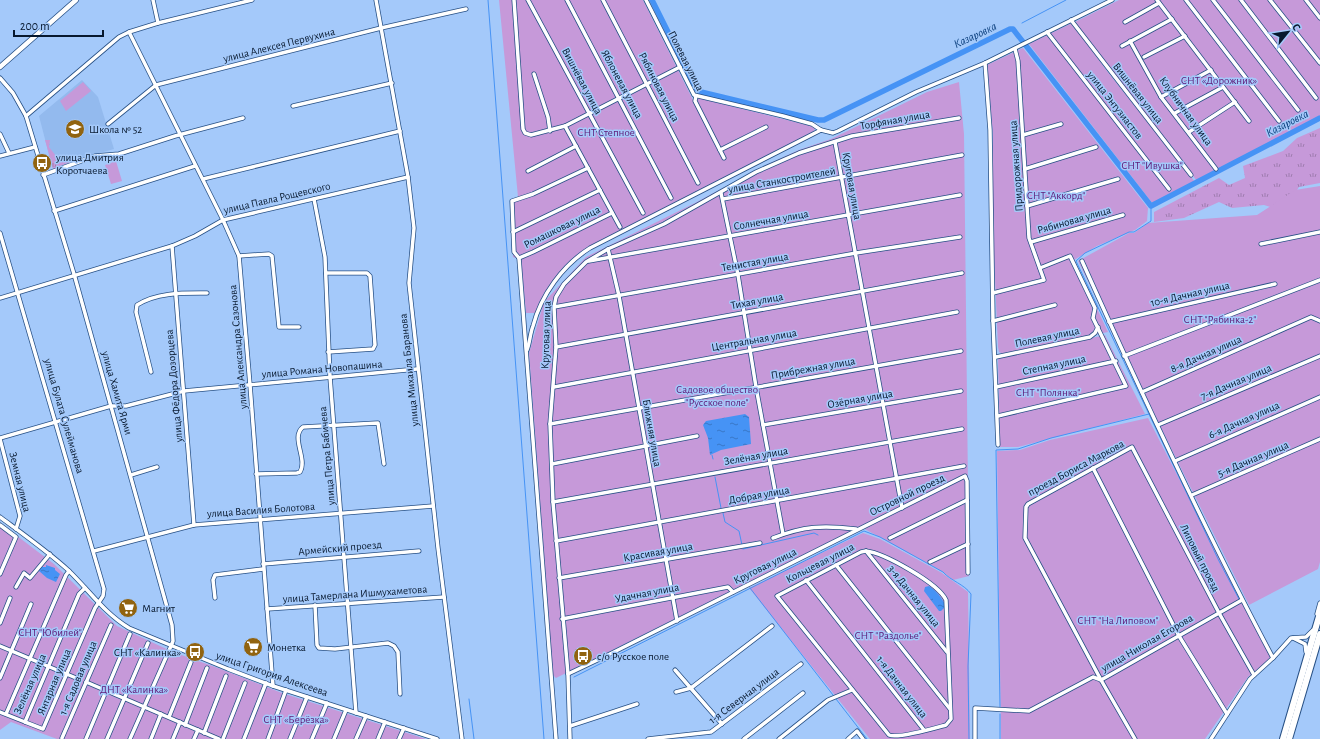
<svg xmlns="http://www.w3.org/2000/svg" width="1320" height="739" viewBox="0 0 1320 739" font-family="'Alegreya Sans',sans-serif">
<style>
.built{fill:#93baee}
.grass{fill:url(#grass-tufts)}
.green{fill:#c699d9}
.water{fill:url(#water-ripples)}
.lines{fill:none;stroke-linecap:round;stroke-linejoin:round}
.stream{stroke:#4693f5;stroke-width:1}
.river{stroke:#4693f5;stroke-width:5.5}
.street-casing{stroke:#275085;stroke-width:5}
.secondary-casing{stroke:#275085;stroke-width:6}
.highway-casing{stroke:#275085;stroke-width:8}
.street{stroke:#fff;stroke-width:3.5}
.secondary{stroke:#fff;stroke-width:4.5}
.highway{stroke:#fff;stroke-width:6}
.labels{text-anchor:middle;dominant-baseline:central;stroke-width:3;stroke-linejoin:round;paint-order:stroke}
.street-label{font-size:11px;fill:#07182e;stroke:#a4c9fa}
.park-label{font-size:11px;fill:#5f1977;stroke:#a4c9fa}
.poi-label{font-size:11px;fill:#07182e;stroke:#a4c9fa;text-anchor:start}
.water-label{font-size:12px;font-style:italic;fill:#0d417f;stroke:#a4c9fa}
</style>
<defs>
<pattern id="grass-tufts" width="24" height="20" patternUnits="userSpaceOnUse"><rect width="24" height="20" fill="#c699d9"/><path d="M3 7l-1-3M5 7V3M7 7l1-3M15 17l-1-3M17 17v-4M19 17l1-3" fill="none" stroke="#9f7cb0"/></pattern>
<pattern id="water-ripples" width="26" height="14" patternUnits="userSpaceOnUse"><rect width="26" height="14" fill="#4693f5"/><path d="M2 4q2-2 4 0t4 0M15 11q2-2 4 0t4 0" fill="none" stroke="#3877c7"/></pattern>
</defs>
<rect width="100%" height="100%" fill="#a4c9fa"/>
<polygon class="built" points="82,80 98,97 114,149 75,160 53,170 39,116"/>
<g class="grass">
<polygon points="1320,128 1320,183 1299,187 1292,198 1274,208 1264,205 1232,208 1219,202 1184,218 1154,222 1154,212 1219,178 1229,185 1245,178 1243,166 1283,151 1297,138"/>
<polygon points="45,140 50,140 49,147 56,156 64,156 69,161 76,158 78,159 53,169"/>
</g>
<g class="green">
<path d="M499 0H643L693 100 698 98 815 127 814 132 581 252C562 270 543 287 536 313H526L521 260 513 257 510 200 518 197Z"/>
<polygon points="1119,0 1320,0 1320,117 1197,181 1111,71 1075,22"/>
<polygon points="1072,23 1107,71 1195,182 1153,204 1029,44"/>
<polygon points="1023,48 1148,208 1147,221 1135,230 1097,246 1074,260 1108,332 1003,354 999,352 998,347 992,211 993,135 987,65"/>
<polygon points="83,82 91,91 66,111 60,101"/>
<polygon points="959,82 964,134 969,576 953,580 943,572 861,527 556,678 553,675 529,353 544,302 586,257 695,203 766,165 799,150 831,139 927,92"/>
<polygon points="116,161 122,181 111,184 105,165"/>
<polygon points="1320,186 1320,562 1318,569 1249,605 1078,261 1129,233 1134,233 1148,223 1257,215 1295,190"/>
<polygon points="1105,335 1145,414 1018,447 1000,447 998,358"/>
<polygon points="1148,418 1271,658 1248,677 1205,739 1001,739 997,451 1020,450 1050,440"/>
<polygon points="0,523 54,564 117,626 173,652 218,668 282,693 426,739 57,739 11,722 0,730"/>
<polygon points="863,533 880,539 942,573 968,592 970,739 870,739 749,588"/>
</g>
<g class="water">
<polygon points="745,414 749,417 751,444 721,450 710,455 708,438 703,425 706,421"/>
<polygon points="46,565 55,568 55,570 60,574 56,582 47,578 39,571 41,567 46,567"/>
<path d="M929 586C937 591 941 597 946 606L941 611H939L924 591 925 587Z"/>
</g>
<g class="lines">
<g class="stream">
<polyline points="488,0 544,739"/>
<polyline points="1022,23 1066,0"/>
<polyline points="1151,206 1151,221 1134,232 1129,232 1085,253 1076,261 1219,561 1239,599"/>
<polyline points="712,455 713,459"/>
<polyline points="715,477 721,508"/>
<polyline points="723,513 725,522 739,531 742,545"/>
<polyline points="743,549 814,533 818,535"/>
<polyline points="750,588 833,695"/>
<path d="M574 677 864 531 880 537 943 572C951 581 964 584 971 594L968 666 969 739"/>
<polyline points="469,699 474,739"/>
<polyline points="836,699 867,739"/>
<polyline points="1000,707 996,450 1018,449 1051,438 1149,414"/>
<polyline points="1000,714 1000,739"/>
</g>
<polyline class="river" points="652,0 696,88 701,92 818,120 824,120 1010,29 1013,29 1151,206 1320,118"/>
<g class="street-casing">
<g id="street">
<polyline points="153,0 158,23"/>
<polyline points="376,0 408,177 414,228 409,283 438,548 462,739"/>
<polyline points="514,0 523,129 525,133 531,135 565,126 680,67"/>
<polyline points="528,0 643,213"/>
<polyline points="567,0 671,198"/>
<polyline points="603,0 698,183"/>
<polyline points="646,0 694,95 783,116 812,124 821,130"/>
<polyline points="1157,0 1249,121"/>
<polyline points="1186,0 1279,121"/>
<polyline points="1213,0 1298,110"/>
<polyline points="1241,0 1316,98"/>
<polyline points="1270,0 1320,63"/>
<polyline points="1306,0 1320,18"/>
<polyline points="1071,20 1191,175"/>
<polyline points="1125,22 1159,3"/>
<polyline points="129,32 223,220 239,256 250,385 273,686"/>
<polyline points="1047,32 1169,189"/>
<polyline points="1130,41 1161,97 1216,169"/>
<polyline points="1122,46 1172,19"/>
<polyline points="1144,57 1185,36"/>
<polyline points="985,63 990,130 993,321 998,445"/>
<polyline points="534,74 548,117 550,131"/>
<polyline points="0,78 13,93 26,116 74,274 172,625 173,641 171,646 130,739"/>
<polyline points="696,96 695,101 724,158"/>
<polyline points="1161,97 1211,70"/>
<polyline points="293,106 392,83"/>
<polyline points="1175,113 1223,87"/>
<polyline points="26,116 119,37 129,32 158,23 252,0"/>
<polyline points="108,124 156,85 381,28 466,9"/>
<polyline points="565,126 620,227"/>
<polyline points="1189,132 1235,102"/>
<polyline points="0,134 9,153"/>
<polyline points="1023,135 1061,124"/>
<polyline points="835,142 902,508"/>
<polyline points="720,150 766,127"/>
<polyline points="0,156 35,147"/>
<polyline points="1025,169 1096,147"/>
<polyline points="528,171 576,146"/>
<polyline points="43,175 95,156 119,154 175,136 243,118"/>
<polyline points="203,179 400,131"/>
<polyline points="721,193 738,275 756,387 783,534"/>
<polyline points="314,199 325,257 330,377 356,713"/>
<polyline points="723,199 962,155"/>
<polyline points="1027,206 1118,179"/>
<polyline points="54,211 195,166"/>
<polyline points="513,232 600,190"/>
<polyline points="0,233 104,589 103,596 95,608 43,729 25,722"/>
<polyline points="1031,242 1123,215"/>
<polyline points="1261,244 1320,232"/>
<polyline points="172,246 194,525"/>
<polyline points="608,249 619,296 677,621"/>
<polyline points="239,256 269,254 272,256 279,327 299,327"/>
<polyline points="519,258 533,252 612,213"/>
<polyline points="589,261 960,195"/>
<path d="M1082 261C1142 395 1204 529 1273 658"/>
<polyline points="326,273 367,273 370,276 375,345 373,349 328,352"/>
<polyline points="993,293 1044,280 1029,238 1018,61 1015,49"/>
<polyline points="0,298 172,246 195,236 223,220 408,177"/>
<polyline points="554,307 856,253 960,237"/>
<polyline points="993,321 1055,305"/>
<polyline points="1109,322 1275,284"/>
<polyline points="556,347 962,273"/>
<path d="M527 350C530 342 530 334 533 326 541 295 563 265 590 248L821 130 833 133 838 131 916 92 985 63 1112 0"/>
<polyline points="1124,356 1320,280"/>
<polyline points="996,357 1090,337 1095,333 1098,327"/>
<path d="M151 372 136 312 137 305C157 292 184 293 207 293"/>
<polyline points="554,387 957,312"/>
<polyline points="996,387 1116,361"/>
<polyline points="1142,392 1311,317 1320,321"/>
<polyline points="998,416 1126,386 1093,318 1095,308 1070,256 1040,268"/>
<polyline points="550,424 961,351"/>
<polyline points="763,425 961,391"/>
<polyline points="1158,425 1320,356"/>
<polyline points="0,438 111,406 126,406 184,391 417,369"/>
<polyline points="0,439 20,516 16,529"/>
<polyline points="1175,461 1320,397"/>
<polyline points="552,464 697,436"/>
<polyline points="1093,468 1179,636 1227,714"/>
<path d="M256 474 297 473 300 472C308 459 290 437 303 427L378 423 384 464"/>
<polyline points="131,475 157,467"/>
<polyline points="1192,495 1320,439"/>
<polyline points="553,502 962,429"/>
<path d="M0 517C23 534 47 551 68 570 89 590 104 613 129 628L228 669 273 686 437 739"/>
<polyline points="0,525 16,537 0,574"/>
<path d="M773 538C804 526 823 525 856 529"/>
<polyline points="890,538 967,500"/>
<polyline points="556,541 964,466"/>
<polyline points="94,551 194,525 433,506"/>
<path d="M866 551C884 553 938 583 946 600L951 719 946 725C935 728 898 739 889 735L777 596 861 552Z"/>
<polyline points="866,551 947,652"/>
<polyline points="930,562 968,544"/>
<polyline points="263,564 419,551"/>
<polyline points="836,565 950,709"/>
<polyline points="559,578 760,543"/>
<polyline points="806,580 924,730"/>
<polyline points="16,587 24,573 30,578 50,554"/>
<polyline points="215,598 213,580 215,575 263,569"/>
<polyline points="315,605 317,645 319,648 335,649 388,643 394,646 398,652 400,694"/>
<polyline points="267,609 444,597"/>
<polyline points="1317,614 1320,603"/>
<polyline points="562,619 728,587 733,592"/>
<polyline points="0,623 10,598"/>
<polyline points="1293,638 1305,644 1306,652"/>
<polyline points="0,646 76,678"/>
<polyline points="675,670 722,724"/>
<polyline points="568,674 610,654 965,476 967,481 968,573"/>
<polyline points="0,678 31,604"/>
<polyline points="86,682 219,739"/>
<polyline points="676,692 691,688 772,626"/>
<polyline points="0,712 25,722 79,594 85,588"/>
<polyline points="6,714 66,575 69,571"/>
<polyline points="169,717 191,662"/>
<polyline points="185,725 207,668"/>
<polyline points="570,726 637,704"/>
<polyline points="204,733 226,676"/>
<polyline points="62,738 111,625"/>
<polyline points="86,739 130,634"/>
<polyline points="107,739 148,643"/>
<polyline points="151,739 161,714"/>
<polyline points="173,739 180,722"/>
<polyline points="194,739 198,730"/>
<polyline points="223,739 245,683"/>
<polyline points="244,739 266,683"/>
<polyline points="268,739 286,690"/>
<polyline points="290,739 307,697"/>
<polyline points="312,739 327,703"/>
<polyline points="334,739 346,710"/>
<polyline points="356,739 366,716"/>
<polyline points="378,739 385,722"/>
<polyline points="399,739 404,728"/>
<polyline points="556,739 519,258 514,252 512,201 533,194 588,168"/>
<polyline points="570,739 568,674 553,502 550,424 556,347 554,307 556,297 564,284 586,262 608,249 664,224 756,172 799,153 852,136 959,118"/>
<polyline points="648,739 711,732 801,664"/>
<polyline points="744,739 803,693"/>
<polyline points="779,739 828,700 852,690"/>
<polyline points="848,739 857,731 863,739"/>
<polyline points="975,739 975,708 1029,711 1093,677 1101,680 1242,600"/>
<polyline points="1135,739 1101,680 1025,538 1026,507 1028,504 1132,447 1219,613 1254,675"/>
<polyline points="1211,739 1250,679 1273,658 1291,638 1306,637 1313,630"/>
</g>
</g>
<g class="secondary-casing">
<polyline id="secondary" points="0,67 76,0"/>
</g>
<g class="highway-casing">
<g id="highway">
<polyline points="1283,739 1320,613"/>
<polyline points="1289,739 1320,634"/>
</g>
</g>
<use href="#street" class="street"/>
<use href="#secondary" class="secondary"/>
<use href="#highway" class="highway"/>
</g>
<defs>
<g id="school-disc" transform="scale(1)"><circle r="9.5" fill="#91630f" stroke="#a4c9fa"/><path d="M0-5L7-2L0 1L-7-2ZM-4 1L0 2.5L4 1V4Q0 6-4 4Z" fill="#fff"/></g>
<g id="bus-disc" transform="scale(1)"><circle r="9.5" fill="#91630f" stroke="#a4c9fa"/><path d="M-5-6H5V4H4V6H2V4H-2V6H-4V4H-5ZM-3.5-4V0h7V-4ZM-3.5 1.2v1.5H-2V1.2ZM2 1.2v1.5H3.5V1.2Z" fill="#fff"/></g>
<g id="supermarket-disc" transform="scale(1)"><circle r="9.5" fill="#91630f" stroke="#a4c9fa"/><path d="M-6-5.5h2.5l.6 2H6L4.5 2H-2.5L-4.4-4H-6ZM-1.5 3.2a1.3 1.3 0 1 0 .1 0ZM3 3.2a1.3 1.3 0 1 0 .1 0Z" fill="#fff"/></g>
</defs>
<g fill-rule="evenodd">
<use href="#school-disc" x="75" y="129"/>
<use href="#bus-disc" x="42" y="163"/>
<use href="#supermarket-disc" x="128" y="608"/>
<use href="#supermarket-disc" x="253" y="647"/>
<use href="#bus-disc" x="195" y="652"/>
<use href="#bus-disc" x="583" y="656"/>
</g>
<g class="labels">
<g class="street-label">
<text transform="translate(279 45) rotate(-14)">улица Алексея Первухина</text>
<text transform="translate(686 61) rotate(63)">Полевая улица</text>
<text transform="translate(582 81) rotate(62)">Вишнёвая улица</text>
<text transform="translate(622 84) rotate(62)">Яблоневая улица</text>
<text transform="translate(659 87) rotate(63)">Рябиновая улица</text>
<text transform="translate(1138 93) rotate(52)">Вишнёвая улица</text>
<text transform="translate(1115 105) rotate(52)">улица Энтузиастов</text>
<text transform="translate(1186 111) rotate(54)">Клубничная улица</text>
<text transform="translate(895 120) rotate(-10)">Торфяная улица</text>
<text transform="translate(1016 166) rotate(-94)">Придорожная улица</text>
<text transform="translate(782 180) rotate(-10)">улица Станкостроителей</text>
<text transform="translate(852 186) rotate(80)">Круговая улица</text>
<text transform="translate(277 198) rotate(-13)">улица Павла Рощевского</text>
<text transform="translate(771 220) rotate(-10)">Солнечная улица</text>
<text transform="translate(1074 220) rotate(-16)">Рябиновая улица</text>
<text transform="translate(562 227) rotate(-26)">Ромашковая улица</text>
<text transform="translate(755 262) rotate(-10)">Тенистая улица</text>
<text transform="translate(1190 294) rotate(-13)">10-я Дачная улица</text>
<text transform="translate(757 301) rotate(-10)">Тихая улица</text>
<text transform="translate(546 335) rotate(-88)">Круговая улица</text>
<text transform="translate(1047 337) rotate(-12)">Полевая улица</text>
<text transform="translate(754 340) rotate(-10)">Центральная улица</text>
<text transform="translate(238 347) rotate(-95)">улица Александра Сазонова</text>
<text transform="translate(1206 354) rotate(-24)">8-я Дачная улица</text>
<text transform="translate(1054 365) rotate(-12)">Степная улица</text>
<text transform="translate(813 368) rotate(-10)">Прибрежная улица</text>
<text transform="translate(322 369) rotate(-5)">улица Романа Новопашина</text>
<text transform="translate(409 370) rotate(-96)">улица Михаила Баранова</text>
<text transform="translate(1236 382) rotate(-23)">7-я Дачная улица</text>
<text transform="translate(174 386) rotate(-95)">улица Фёдора Дозорцева</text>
<text transform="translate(117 393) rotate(74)">улица Хамита Ярми</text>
<text transform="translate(860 399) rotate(-10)">Озёрная улица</text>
<text transform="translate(64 416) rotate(74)">улица Булата Сулейманова</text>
<text transform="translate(1244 420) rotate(-24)">6-я Дачная улица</text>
<text transform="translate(652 433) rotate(80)">Ближняя улица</text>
<text transform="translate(327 456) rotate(-95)">улица Петра Бабичева</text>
<text transform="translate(756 456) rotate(-10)">Зелёная улица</text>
<text transform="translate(1253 459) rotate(-23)">5-я Дачная улица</text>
<text transform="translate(1076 468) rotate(-28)">проезд Бориса Маркова</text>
<text transform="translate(20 482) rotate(76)">Земная улица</text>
<text transform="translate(759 495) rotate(-10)">Добрая улица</text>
<text transform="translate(907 495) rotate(-26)">Островной проезд</text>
<text transform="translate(261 510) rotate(-4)">улица Василия Болотова</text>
<text transform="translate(340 548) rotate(-5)">Армейский проезд</text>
<text transform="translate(658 552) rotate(-10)">Красивая улица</text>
<text transform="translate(1200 558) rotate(63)">Липовый проезд</text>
<text transform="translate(820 563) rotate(-27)">Кольцевая улица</text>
<text transform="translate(765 566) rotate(-26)">Круговая улица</text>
<text transform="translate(647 593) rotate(-11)">Удачная улица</text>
<text transform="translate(355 594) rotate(-4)">улица Тамерлана Ишмухаметова</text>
<text transform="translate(914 596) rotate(51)">3-я Дачная улица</text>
<text transform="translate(1147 643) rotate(-30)">улица Николая Егорова</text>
<text transform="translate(272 674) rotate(19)">улица Григория Алексеева</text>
<text transform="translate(78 678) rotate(-67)">1-я Садовая улица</text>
<text transform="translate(54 682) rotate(-67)">Янтарная улица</text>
<text transform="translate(30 684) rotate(-66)">Зелёная улица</text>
<text transform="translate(902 687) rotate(52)">1-я Дачная улица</text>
<text transform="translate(744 696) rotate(-37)">1-я Северная улица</text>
</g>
<g class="park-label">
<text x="1219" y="80">СНТ «Дорожник»</text>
<text x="606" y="132">СНТ Степное</text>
<text x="1152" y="165">СНТ "Ивушка"</text>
<text x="1056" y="195">СНТ "Аккорд"</text>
<text x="1220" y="319">СНТ "Рябинка-2"</text>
<text x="717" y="389">Садовое общество<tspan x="717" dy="13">"Русское поле"</tspan></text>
<text x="1048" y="392">СНТ "Полянка"</text>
<text x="1118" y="620">СНТ "На Липовом"</text>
<text x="50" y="632">СНТ "Юбилей"</text>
<text x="888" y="635">СНТ "Раздолье"</text>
<text x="134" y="689">ДНТ «Калинка»</text>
<text x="296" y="719">СНТ «Берёзка»</text>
</g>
<g class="poi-label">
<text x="89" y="129">Школа № 52</text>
<text x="56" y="157">улица Дмитрия<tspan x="56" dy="13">Коротчаева</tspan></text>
<text x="142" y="608">Магнит</text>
<text x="267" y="647">Монетка</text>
<text x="181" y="652" text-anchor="end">СНТ «Калинка»</text>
<text x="597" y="656">с/о Русское поле</text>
</g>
<g class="water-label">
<text transform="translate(975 35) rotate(-25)">Казаровка</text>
<text transform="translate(1287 123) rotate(-27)">Казаровка</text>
</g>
</g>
<g transform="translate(1288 32) rotate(60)" stroke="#a4c9fa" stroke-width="3" paint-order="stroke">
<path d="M0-3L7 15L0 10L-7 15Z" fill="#07182e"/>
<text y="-6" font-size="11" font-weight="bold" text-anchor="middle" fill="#07182e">С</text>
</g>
<path d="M14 30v6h89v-6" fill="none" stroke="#07182e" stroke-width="2"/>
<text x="20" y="30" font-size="12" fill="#07182e" stroke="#a4c9fa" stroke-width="3" paint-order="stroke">200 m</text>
</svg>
